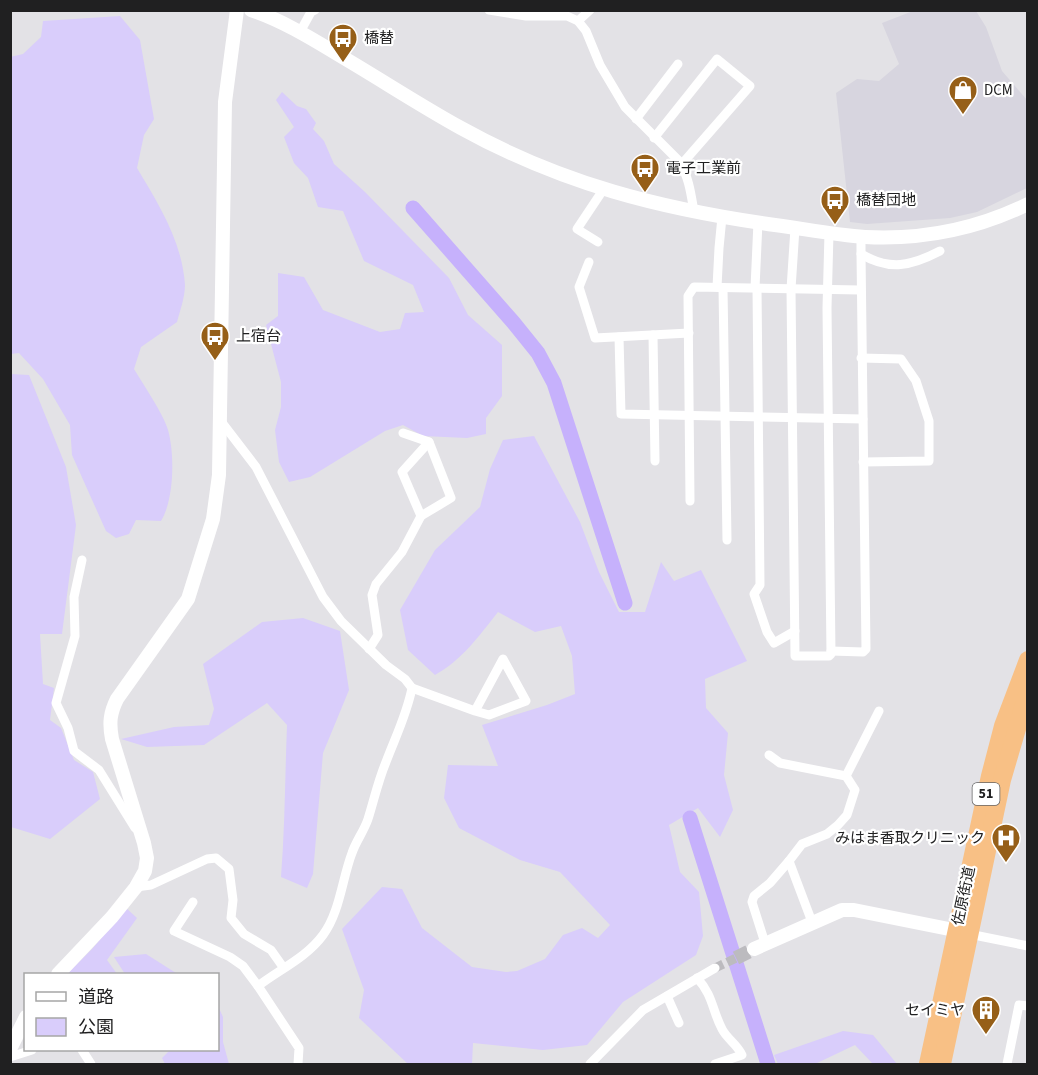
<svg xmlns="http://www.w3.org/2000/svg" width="1038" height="1075" viewBox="0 0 1038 1075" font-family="'Source Sans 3','Noto Sans JP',sans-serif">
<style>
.built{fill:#d7d5df}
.green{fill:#d9cdfb}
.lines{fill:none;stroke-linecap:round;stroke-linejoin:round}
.river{stroke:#c6b1fc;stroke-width:15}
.street-tunnel{stroke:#bcbbbf;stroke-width:9;stroke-dasharray:9 4.5;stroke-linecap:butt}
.secondary-tunnel{stroke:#bcbbbf;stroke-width:14;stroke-dasharray:14 7;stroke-linecap:butt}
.street{stroke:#fff;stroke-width:9}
.secondary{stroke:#fff;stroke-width:14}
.highway{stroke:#f8c085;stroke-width:18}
.labels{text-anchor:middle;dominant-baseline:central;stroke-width:4.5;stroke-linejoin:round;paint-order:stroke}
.shield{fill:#fff;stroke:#636364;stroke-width:1.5}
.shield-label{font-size:14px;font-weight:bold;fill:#202021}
.poi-label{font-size:15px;fill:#202021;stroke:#fff;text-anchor:start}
.street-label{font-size:15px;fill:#202021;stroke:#fff}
</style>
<rect width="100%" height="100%" fill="#e3e2e6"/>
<polygon class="built" points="913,11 976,11 986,27 1002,71 1027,100 1027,188 977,212 950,218 867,224 850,222 836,93 857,79 879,81 899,64 882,23"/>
<g class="green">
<path d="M120 16 140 40 154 119 144 135 137 168C159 205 182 241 185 285 185 297 180 311 177 322L141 347 134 369C143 384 164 415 168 430 175 455 174 500 161 521L136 520 129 534 116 538 106 531 72 455 70 425 43 379 19 353 11 354 10 57 23 54 41 37 43 21Z"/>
<polygon points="282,92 297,106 306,109 316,123 313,129 324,141 334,164 365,192 449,278 468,315 502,345 502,396 486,418 486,434 467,438 423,436 403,425 385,431 310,477 289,482 279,462 275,430 281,407 281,382 266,325 278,316 278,273 304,277 323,310 380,332 400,329 405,313 424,312 413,285 364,261 343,211 318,207 308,178 294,163 284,137 294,127 276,100"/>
<polygon points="11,374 29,375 66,467 76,525 62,634 40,634 43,684 54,688 50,720 61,728 74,760 93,772 100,799 50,839 11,827"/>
<path d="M534 436 580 522 599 572 619 612H645L661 562 674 581 701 570 747 661 705 679 706 708 728 733 724 775 733 810 720 837 698 808 669 825 680 872 699 892 703 936 696 955 623 1002 587 1045 543 1050 473 1043 472 1064H408L359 1018 364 990 342 929 382 887 402 889 422 928 472 967 506 972 517 971 545 959 563 935 582 928 598 938 610 925 560 872 520 860 459 828 444 798 448 765 498 766 482 725 547 705 575 694 572 656 561 626 535 632 498 612C479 636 462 660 435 675L408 650 400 610 435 550 480 507 490 469 503 440Z"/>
<path d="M303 618 340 631 349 690 323 753 313 874 307 888 281 877C285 827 285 776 287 725L267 703 204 745 147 747 121 739 174 727 209 725 214 709 203 664 262 622Z"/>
<polygon points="126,908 137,918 107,960 117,974 67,974 93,948"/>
<polygon points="146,954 176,973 177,974 125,974 114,957"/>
<polygon points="218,1006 223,1017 223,1042 229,1064 165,1064 162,1058 170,1050 218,1050"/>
<polygon points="843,1031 873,1035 897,1064 873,1064 855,1045 815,1064 778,1064 774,1055"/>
</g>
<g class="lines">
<g class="river">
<polyline points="413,208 513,322 538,353 554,383 625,603"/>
<polyline points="690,818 768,1064"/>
</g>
<polyline class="street-tunnel" points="715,968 736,958"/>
<polyline class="secondary-tunnel" points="736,958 754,949"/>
<g class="street">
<path d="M489 10 526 16H567L578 21 586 31 600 65 625 107 679 161C689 177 691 194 694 212"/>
<polyline points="578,21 590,10"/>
<polyline points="300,32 311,12 315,10"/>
<polyline points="636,119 678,64"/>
<polyline points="654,138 717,59 750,86 681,165"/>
<polyline points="795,228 791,289 795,656 829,656 831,654 827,308 829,233"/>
<path d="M861 237V254C890 271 911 266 940 251"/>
<polyline points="598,242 577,229 603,190"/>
<polyline points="589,262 579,287 595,338 689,333"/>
<polyline points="717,287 719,248 722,217"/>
<polyline points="723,288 727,540"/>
<polyline points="755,288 758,222"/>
<polyline points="757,288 760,585 754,594 767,632 774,643 795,631"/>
<polyline points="653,335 655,461"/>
<polyline points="619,337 621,414 863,419"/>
<polyline points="861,358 901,359 916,381 929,421 929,461 863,462"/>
<path d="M220 420 256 467 323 597 341 621 386 665 405 679 412 688C407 714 395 738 386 762 378 781 374 800 368 819 364 831 356 841 352 853 342 879 340 912 323 935 306 958 280 969 258 986L299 1048 298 1064"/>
<polyline points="690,501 688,296 694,287 860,290"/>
<polyline points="421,516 402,472 429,442"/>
<polyline points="82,560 74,597 75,636 56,703 68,728 74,751 99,770 135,828"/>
<polyline points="369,649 378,635 372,595 376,584 402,552 421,516 451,498 429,442 403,433"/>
<polyline points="831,651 863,652 866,649 861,254"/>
<polyline points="412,688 475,711 503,659 526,701 489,715 475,711"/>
<polyline points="769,755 780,763 846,776 855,790 847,815 838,825 827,834 802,844 789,861 812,922"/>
<polyline points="846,776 879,711"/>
<polyline points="136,887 151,885 207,859 216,858 229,869 233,900 231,918 244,934 271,950 283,967"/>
<polyline points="193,902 174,931 230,957 243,966 258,986"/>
<polyline points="969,934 1028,946"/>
<polyline points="765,943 752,902 754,896 770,883 789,861"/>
<path d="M697 978C713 995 712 1010 722 1029 727 1039 737 1044 742 1055L715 1064"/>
<polyline points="667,996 679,1023"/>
<polyline points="82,1050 91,1064"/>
<polyline points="10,1057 32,1050"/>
<polyline points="590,1064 643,1010 715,968"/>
<polyline points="1007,1064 1019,1005 1028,1006"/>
</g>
<g class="secondary">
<path d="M251 10C284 21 314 40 344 58 383 81 421 106 461 128 562 184 661 209 775 225 805 229 835 235 865 237 921 240 977 229 1028 204"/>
<polyline points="754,949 842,910 854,910 964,932"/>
<path d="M58 974 112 917 136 887 145 871 147 858 144 843 112 739C109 723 110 713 117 699L188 599 213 519 219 475 225 102 237 10"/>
<polyline points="10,1049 26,1017"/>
</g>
<g class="highway">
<polyline points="928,1064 990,776 1003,726 1028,660"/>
<polyline points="942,1064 1002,780 1026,698"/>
</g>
</g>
<defs>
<g id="bus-pin" transform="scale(1.5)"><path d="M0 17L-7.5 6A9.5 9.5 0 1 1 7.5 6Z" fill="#965f18" stroke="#fff"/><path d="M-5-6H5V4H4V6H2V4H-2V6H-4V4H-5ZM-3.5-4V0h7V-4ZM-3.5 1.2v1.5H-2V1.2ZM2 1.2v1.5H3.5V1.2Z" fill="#fff"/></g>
<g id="shop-pin" transform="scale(1.5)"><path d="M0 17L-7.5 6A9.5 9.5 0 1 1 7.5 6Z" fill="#965f18" stroke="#fff"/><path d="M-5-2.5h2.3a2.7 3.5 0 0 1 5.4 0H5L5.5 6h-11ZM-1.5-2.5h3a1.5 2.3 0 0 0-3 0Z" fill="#fff"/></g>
<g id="hospital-pin" transform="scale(1.5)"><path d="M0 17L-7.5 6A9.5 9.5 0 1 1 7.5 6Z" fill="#965f18" stroke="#fff"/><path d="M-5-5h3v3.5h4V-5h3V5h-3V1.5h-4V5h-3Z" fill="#fff"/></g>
<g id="building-pin" transform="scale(1.5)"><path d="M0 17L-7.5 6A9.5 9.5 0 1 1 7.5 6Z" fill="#965f18" stroke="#fff"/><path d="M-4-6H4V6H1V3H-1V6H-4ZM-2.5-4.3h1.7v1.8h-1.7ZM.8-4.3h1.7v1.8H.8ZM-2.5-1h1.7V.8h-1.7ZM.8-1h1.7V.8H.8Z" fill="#fff"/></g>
</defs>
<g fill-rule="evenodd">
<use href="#bus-pin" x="343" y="38"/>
<use href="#shop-pin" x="963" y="90"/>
<use href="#bus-pin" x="645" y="168"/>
<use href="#bus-pin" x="835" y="200"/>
<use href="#bus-pin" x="215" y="336"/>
<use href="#hospital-pin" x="1006" y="838"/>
<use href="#building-pin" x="986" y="1010"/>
</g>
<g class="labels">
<rect class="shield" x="972.5" y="783" width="27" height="22" rx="4.5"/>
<g class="shield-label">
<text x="986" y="794">51</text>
</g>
<g class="poi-label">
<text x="364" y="38">橋替</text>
<text x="984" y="90">DCM</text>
<text x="666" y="168">電子工業前</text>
<text x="856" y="200">橋替団地</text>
<text x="236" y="336">上宿台</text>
<text x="985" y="838" text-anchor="end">みはま香取クリニック</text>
<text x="965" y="1010" text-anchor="end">セイミヤ</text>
</g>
<g class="street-label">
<text transform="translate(964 896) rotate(-78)">佐原街道</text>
</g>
</g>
<rect width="1038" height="1075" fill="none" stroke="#202021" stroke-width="24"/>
<rect x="24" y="973" width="195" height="78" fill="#ffffff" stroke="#a6a6a6" stroke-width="1.5"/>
<rect x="36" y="992" width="30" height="9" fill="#ffffff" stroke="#a6a6a6" stroke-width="1.5"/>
<text x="78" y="1003" font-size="18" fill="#202021">道路</text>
<rect x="36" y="1018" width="30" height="18" fill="#d9cdfb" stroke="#a6a6a6" stroke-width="1.5"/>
<text x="78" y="1033" font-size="18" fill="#202021">公園</text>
</svg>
